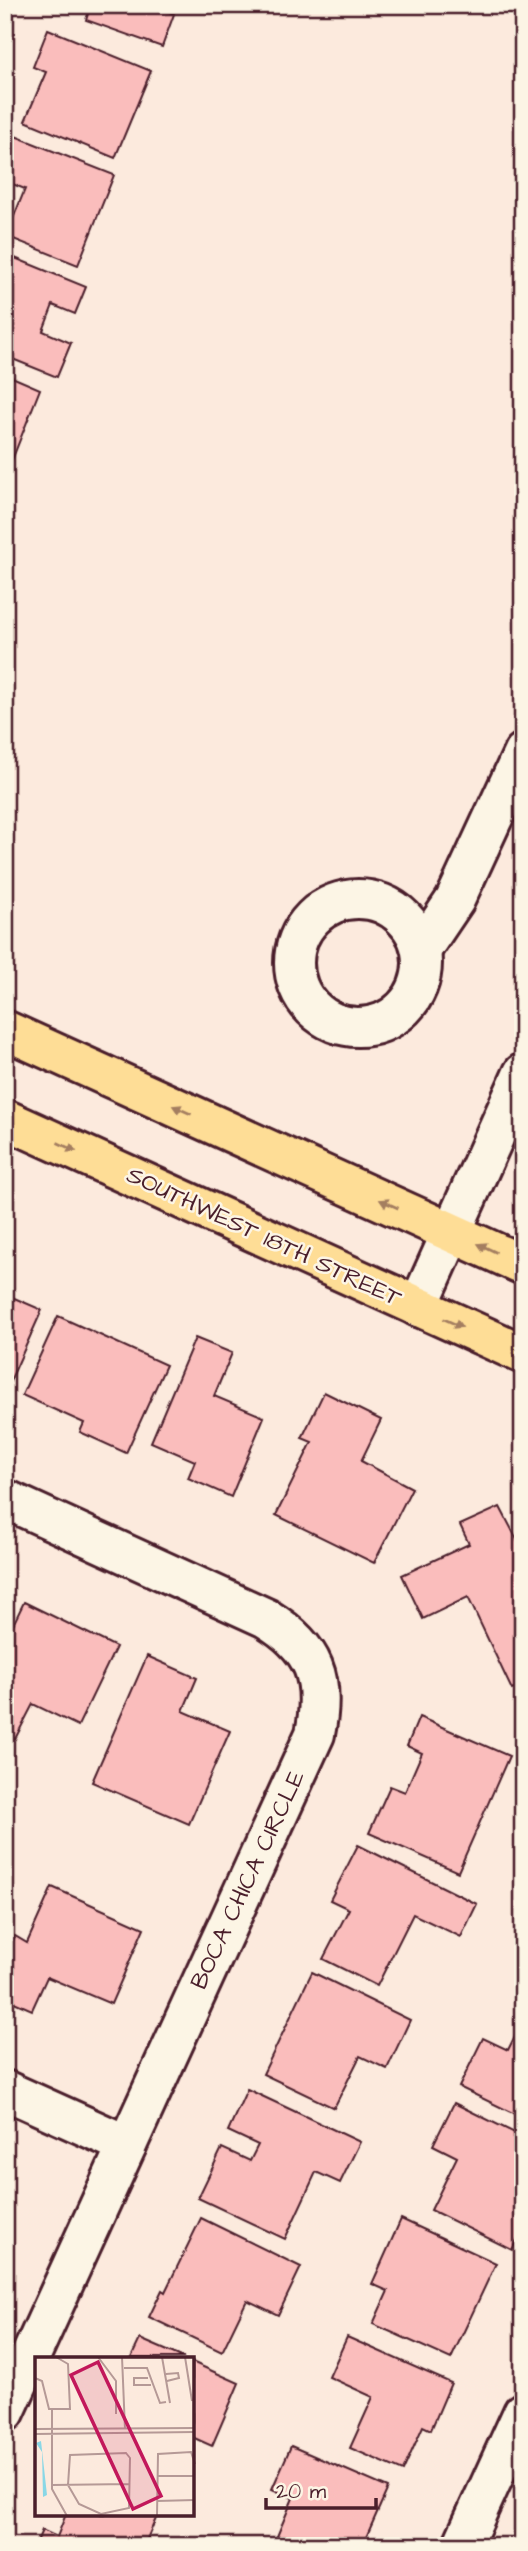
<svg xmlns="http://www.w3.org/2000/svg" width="528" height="2551" viewBox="0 0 528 2551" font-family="'Architects Daughter',sans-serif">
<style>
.building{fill:#fabdbc;stroke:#4a1f2b;stroke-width:2}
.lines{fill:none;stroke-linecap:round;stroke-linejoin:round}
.minor-casing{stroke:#4a1f2b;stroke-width:44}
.major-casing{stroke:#4a1f2b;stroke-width:44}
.minor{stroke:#fcf5e5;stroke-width:38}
.major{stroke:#fedd96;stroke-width:38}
.oneway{fill:#a47e60}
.labels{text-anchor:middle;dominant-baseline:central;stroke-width:5;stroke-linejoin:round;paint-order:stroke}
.street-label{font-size:24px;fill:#4a1f2b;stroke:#fcf5e5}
.inset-road{fill:none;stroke:#b59996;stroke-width:2}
.view{fill:#c2185b;fill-opacity:0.15;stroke:#c2185b;stroke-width:3.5}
.inset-edge{fill:none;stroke:#4a1f2b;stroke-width:3.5}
</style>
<rect width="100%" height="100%" fill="#fceadd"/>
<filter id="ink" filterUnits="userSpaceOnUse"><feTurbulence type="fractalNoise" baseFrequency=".0143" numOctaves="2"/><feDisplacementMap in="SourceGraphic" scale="14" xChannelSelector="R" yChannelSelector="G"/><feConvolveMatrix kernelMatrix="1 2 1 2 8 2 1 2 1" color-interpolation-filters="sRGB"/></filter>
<g filter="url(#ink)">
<g class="building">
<polygon points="91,5 151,5 174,14 162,47 86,20"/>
<polygon points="48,29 151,71 115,158 25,121 46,72 33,67"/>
<polygon points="10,134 114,175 78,265 6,236 25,189 5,181 5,144"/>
<polygon points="5,254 86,287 75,314 53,305 43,331 71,343 57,377 5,356"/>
<polygon points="5,374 40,389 6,475 5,475"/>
<polygon points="5,1294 42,1310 7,1388 5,1388"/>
<polygon points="58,1316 166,1365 126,1453 80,1432 84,1423 22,1395"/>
<polygon points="195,1338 232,1353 214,1396 264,1417 231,1497 188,1478 195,1461 151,1442"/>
<polygon points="324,1392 381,1420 361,1461 412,1488 374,1563 276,1515 312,1442 302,1438"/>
<polygon points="500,1507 523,1551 523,1685 512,1690 468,1597 423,1619 402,1575 469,1544 460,1525"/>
<polygon points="24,1602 116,1647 78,1726 33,1704 15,1739 5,1734 5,1641"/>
<polygon points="147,1656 197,1678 183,1711 230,1731 189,1824 92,1782"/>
<polygon points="419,1717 509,1756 458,1872 369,1833 390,1786 405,1792 422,1753 407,1746"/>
<polygon points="358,1845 477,1904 461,1937 413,1914 377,1986 323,1959 349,1909 330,1900"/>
<polygon points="52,1887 144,1928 111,2004 47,1977 32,2010 5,1998 5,1957 15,1936 27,1943"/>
<polygon points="312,1972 410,2020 387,2069 360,2056 334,2108 263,2074"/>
<polygon points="523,2020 523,2118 459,2087 483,2038 508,2050"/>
<polygon points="247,2089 360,2142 340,2183 316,2172 285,2239 198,2198 222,2148 250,2161 258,2145 228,2131"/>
<polygon points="454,2103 523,2137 523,2228 512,2250 431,2210 457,2157 433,2145"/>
<polygon points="201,2218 301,2267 278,2315 247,2300 222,2352 149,2317 162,2290 165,2292"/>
<polygon points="401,2219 496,2263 451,2359 373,2324 388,2291 372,2284"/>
<polygon points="347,2337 451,2383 431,2430 423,2426 403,2471 350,2448 373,2397 329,2377"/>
<polygon points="140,2339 184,2358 131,2358"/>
<polygon points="192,2362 239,2383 212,2446 192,2437"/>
<polygon points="291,2446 388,2488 364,2542 370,2546 273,2546 293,2498 272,2489"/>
<polygon points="66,2514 158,2514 144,2546 35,2546 42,2530 57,2537"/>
</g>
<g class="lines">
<g class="minor-casing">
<g id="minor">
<circle cx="358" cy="963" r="64"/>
<polyline points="422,949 455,900 523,753"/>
<polyline points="418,1307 523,1073"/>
<path d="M5 1499 266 1618C315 1648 326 1679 315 1734L5 2412"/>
<polyline points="5,2090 127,2145"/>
<polyline points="462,2546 523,2412"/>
</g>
</g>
<g class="major-casing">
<g id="major">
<polyline points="5,1030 523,1265"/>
<polyline points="5,1119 523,1354"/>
</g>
</g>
<use href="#minor" class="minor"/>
<use href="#major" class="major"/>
</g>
<defs><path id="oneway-solid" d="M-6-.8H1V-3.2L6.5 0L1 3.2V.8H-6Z" transform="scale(1.75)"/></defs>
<g class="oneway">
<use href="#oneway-solid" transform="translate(182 1110) rotate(-156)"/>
<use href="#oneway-solid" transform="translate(67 1147) rotate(25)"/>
<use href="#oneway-solid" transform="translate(389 1204) rotate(-156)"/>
<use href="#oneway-solid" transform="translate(487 1248) rotate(-155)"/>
<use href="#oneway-solid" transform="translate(453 1323) rotate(24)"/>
</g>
</g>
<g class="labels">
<g class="street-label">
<text transform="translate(264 1237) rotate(25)">SOUTHWEST 18TH STREET</text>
<text transform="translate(248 1880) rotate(-65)">BOCA CHICA CIRCLE</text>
</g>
</g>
<g transform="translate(35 2357)">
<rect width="159" height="159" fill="#fceadd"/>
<path d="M6 84 12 138 8 140 7 95 1 86Z" fill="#89d7e6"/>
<path class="inset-road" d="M63 0 81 24V57M87 0 90 72M127 0 135 46M150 0 157 44M89 11H112L125 46 131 45M131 17 143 16 144 21 132 24M0 21 7 24 14 52H35L33 7 21 0M113 21H99V28H116M17 53V132L32 159M0 72 160 71M0 77 160 75M0 93V153M91 96 95 101 94 151 66 157 44 147 33 128 35 98ZM123 119H160M17 128 95 127M122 144 160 143M122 159 123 97 156 95 160 107"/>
<path class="view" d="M63 5 126 139 98 152 36 18Z"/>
<rect width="159" height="159" class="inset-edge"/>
</g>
<rect width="528" height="2551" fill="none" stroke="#fcf5e5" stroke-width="28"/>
<rect x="14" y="14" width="500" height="2523" fill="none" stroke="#4a1f2b" stroke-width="2.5" filter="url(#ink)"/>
<path d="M266 2498v10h110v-10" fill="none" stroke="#4a1f2b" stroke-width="3.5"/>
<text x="276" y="2498" font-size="21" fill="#4a1f2b" stroke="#fcf5e5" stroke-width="5" paint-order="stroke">20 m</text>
</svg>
